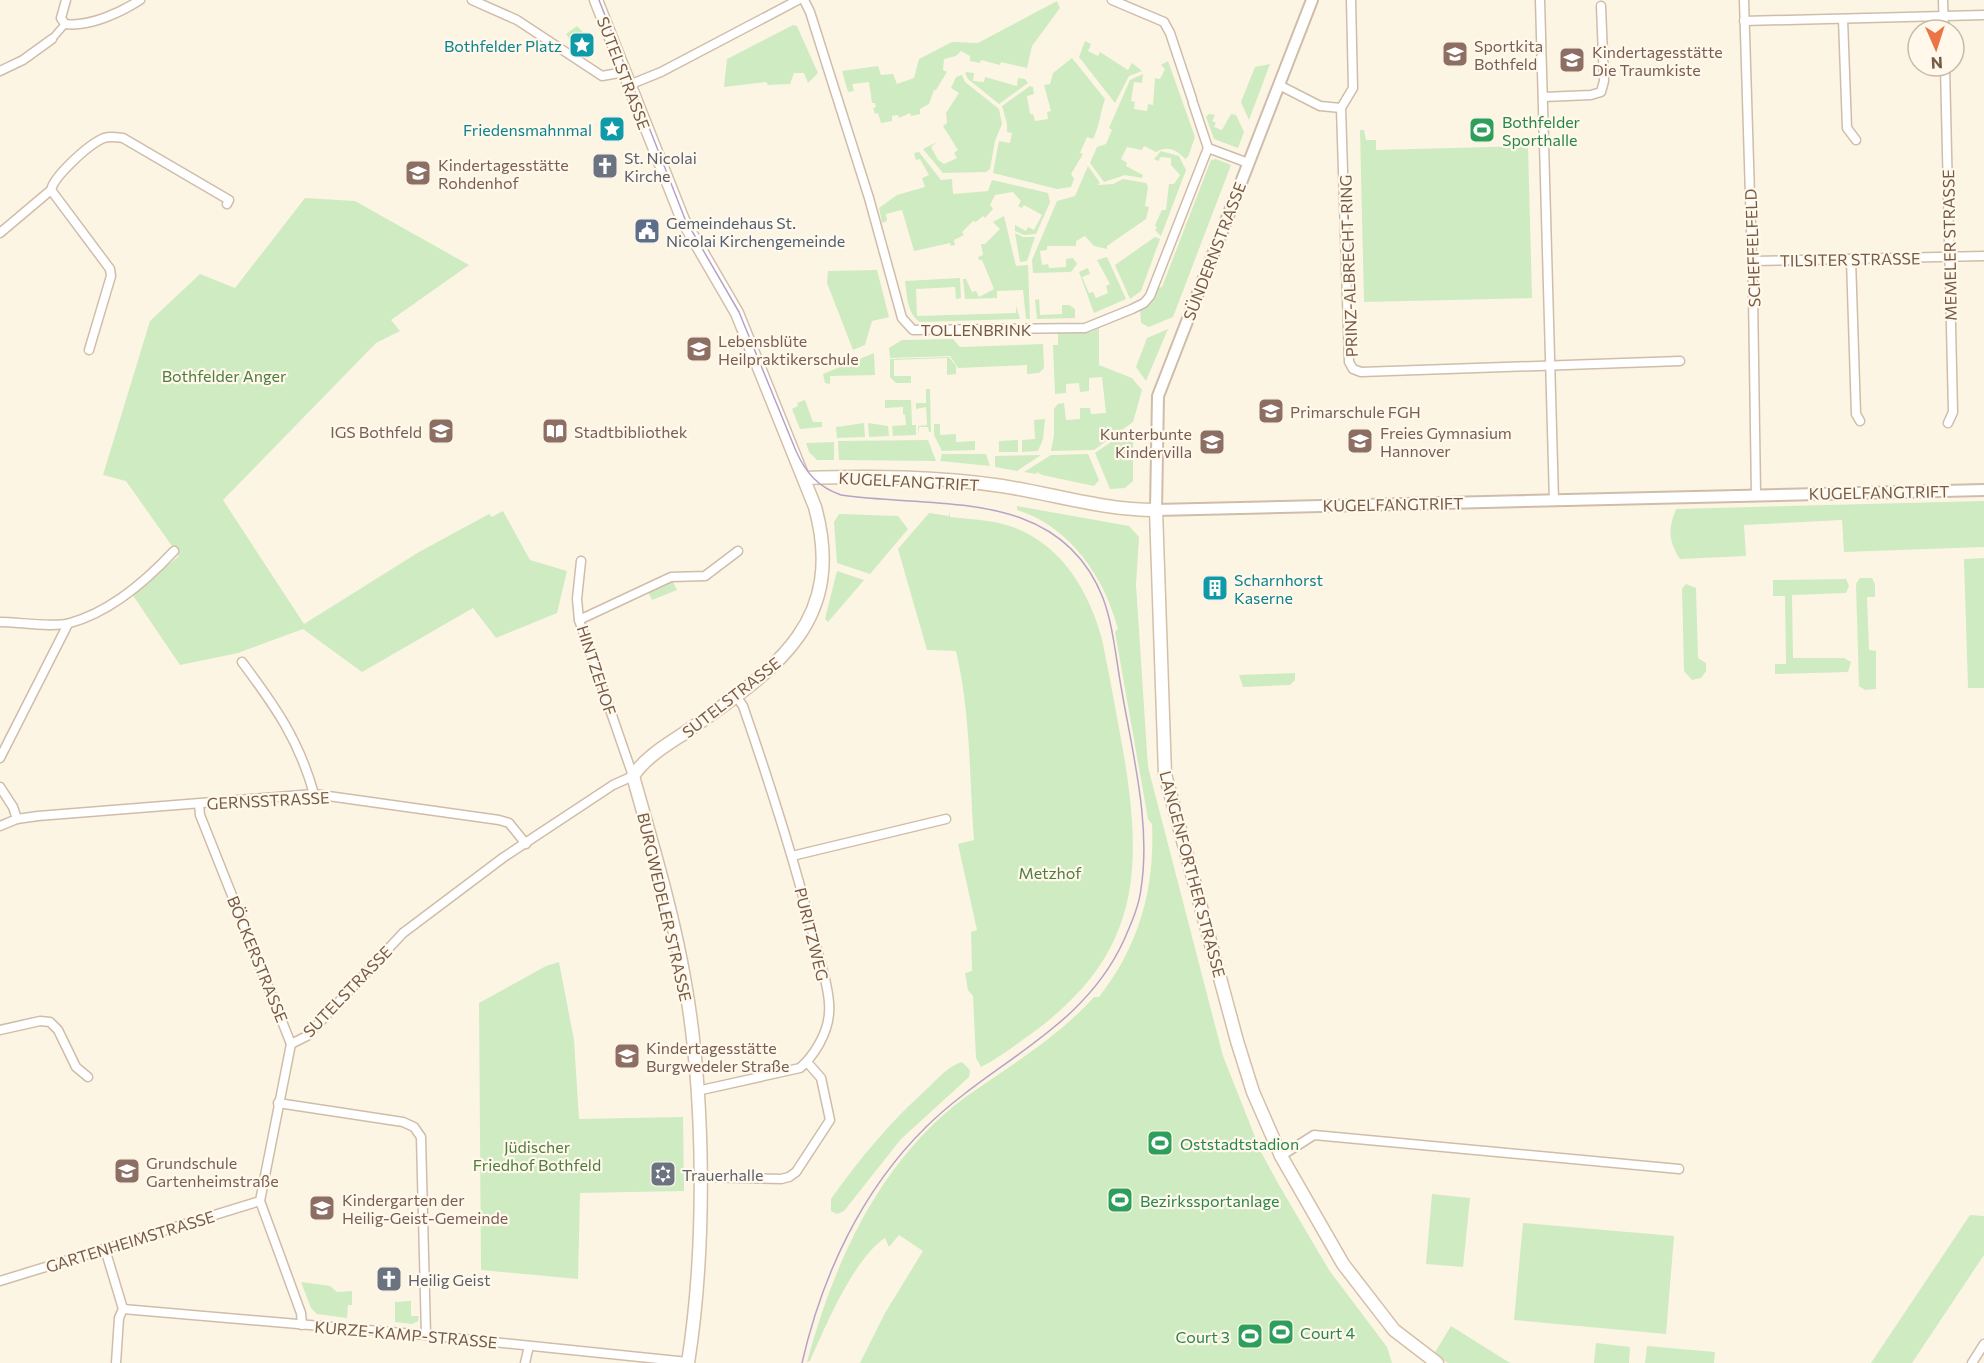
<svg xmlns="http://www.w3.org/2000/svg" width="1984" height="1363" viewBox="0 0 1984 1363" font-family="Commissioner,sans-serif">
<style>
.green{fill:#cfebc1}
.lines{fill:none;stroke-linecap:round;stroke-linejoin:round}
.pedestrian-casing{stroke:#cfbdaa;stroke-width:9}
.minor-casing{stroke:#cfbdaa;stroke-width:11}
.tertiary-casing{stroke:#cfbdaa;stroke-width:14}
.secondary-casing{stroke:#d4bfa9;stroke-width:15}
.pedestrian{stroke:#fff;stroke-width:6}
.minor{stroke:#fff;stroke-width:8}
.tertiary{stroke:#fff;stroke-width:10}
.secondary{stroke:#fff;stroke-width:12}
.tram{stroke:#b8a2c7;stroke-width:1.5}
.labels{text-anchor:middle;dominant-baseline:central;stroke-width:4.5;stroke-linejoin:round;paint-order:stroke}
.culture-label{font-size:16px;fill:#0d838f;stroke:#fff8eb;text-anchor:end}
.education-label{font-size:16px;fill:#785e54;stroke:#fff8eb;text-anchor:start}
.street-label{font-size:16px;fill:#765c48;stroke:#fff8eb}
.leisure-label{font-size:16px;fill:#27864d;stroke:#fff8eb;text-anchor:start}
.worship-label{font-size:16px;fill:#5b616d;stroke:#fff8eb;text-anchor:start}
.service-label{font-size:16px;fill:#4e5e75;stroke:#fff8eb;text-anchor:start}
.park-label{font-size:16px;fill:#4d7d40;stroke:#fff8eb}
</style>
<rect width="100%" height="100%" fill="#fdf5e4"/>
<g class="green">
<polygon points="1057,1 1060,8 1032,46 1027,68 1001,62 1000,65 981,60 980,63 970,61 970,56 961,51 956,56 944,59 943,70 947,72 936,90 934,90 929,104 920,109 920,114 911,116 910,113 899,118 898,115 892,116 892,121 881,123 878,113 875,114 873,108 876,107 875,103 872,103 869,82 852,84 854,91 848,92 842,71 878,66 881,75 893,74 897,84 914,78 919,59 952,42 978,43"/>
<polygon points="793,25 797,26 818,73 808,83 804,73 794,73 790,84 768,85 766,82 724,87 727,59"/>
<polygon points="577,26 585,34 588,43 580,49 574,46 566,34"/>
<polygon points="1085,41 1091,44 1088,51 1098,56 1100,52 1128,70 1132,63 1142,71 1129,76 1115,103 1079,57"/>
<path d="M1072 58 1105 99C1100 113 1100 125 1093 139L1087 137 1080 153 1083 154 1071 174 1074 179 1071 187 1057 189 993 173 999 141 1010 143 1012 133 1007 132V124L1002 106 1030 86 1033 87 1034 94 1027 96 1030 114H1033L1035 121 1048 119 1047 112 1051 111 1044 85 1050 84 1053 73Z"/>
<path d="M1168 61 1195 137 1188 157 1185 159C1178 150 1167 145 1156 152L1144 146 1142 150 1127 147 1121 159 1127 163 1126 166 1143 175 1142 178 1125 175 1104 182 1090 163 1097 147 1106 144 1112 130 1109 128 1130 80 1143 74 1142 83 1134 82 1131 101 1135 102 1134 109 1147 111 1148 104 1153 105 1155 78 1160 79 1165 69 1161 65Z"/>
<polygon points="1270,64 1249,120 1241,102 1255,67"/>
<polygon points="967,72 974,73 973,81 984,82 985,77 1017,86 1018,78 1025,79 1028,83 999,104 968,79 965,73"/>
<polygon points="962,75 965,82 999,109 1002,124 995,141 990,169 986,172 943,173 923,149 937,142 931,147 938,160 944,164 957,158 954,153 958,150 943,126 947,123 946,113 959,93 951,88 956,77"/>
<polygon points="1209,114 1215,115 1212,121 1216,123 1214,127 1222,130 1231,114 1236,115 1244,132 1238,148 1214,139 1206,117"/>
<polygon points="1360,130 1364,130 1366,140 1376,140 1376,150 1528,146 1532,298 1364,302"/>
<polygon points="1161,151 1179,156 1186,170 1161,236 1155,230 1157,228 1155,225 1162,210 1166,210 1169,184 1174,184 1180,175 1171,165 1171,158 1161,157 1158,161 1154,159"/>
<polygon points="919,152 941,180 952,179 953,194 988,191 992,180 1048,193 1050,202 1036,234 1024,235 1015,231 1015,225 1026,231 1028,227 1034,230 1042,215 1024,205 1022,208 1018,206 1021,201 1013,192 995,195 990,205 993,209 985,218 983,216 976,222 973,221 962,232 964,235 954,240 955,245 951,246 950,243 914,251 902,210 886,214 887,221 882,223 879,208 897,195 925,187 922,178 929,175 920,159 916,160 914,153"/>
<polygon points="1216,159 1231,165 1173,317 1149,327 1141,323 1140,309 1151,302 1158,288 1162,287 1211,160"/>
<polygon points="1088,166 1100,183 1097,185 1113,184 1123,179 1146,183 1148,187 1145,206 1149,207 1146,219 1107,246 1107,249 1094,246 1085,236 1076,241 1076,246 1047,246 1047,250 1040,251 1042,265 1048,264 1049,268 1066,267 1066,259 1073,258 1077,264 1071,272 1033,273 1032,260 1057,201 1075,196"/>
<polygon points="305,198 355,201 469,265 391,320 400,331 376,343 223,500 304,624 419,552 489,514 492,517 503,511 530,560 567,571 557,613 496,638 473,608 362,672 303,629 238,653 180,665 132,594 179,556 126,481 103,475 150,321 200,274 235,288"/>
<polygon points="1004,216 1016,266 1028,265 1030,319 1026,319 1023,290 997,291 997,298 965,299 963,279 966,279 972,292 976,291 979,297 994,289 982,260 979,260 978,257 983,255 981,244 985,244 1000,229 993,222"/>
<polygon points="1015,233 1023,237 1035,237 1027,261 1020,262"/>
<polygon points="1155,237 1160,239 1141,291 1130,299 1115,265"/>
<polygon points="1107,257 1126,299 1094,313 1079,272 1088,268 1090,274 1082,277 1089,293 1093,292 1096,298 1108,293 1106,286 1110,284 1097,260"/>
<polygon points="877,270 889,317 872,321 865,345 853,350 827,283 828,271"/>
<path d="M960 278 961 298 956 299 955 287 916 289 917 316 1016 313V306L1020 319 920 322C907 314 907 295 905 281Z"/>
<polygon points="1039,299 1040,315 1062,314 1062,305 1069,305 1075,309 1075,318 1037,319 1035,300"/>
<polygon points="1099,328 1099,365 1132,378 1142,390 1133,422 1094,450 1051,451 1054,435 1054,409 1058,404 1064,403 1066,420 1080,419 1080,408 1090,408 1091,414 1106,413 1102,377 1089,378 1089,391 1080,392 1079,383 1066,384 1066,393 1055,394 1053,345 1058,345 1058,333 1091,332"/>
<polygon points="1168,329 1146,381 1136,367 1147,338"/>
<polygon points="953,339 960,347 1043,344 1044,368 1039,373 1027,374 1027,365 958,368 950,356 890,358 889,348 902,340"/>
<polygon points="874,353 875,375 830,376 830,384 825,383 823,374"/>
<polygon points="949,357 956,366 956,374 947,375 947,358 894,360 894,376 911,376 911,383 896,383 890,377 890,359"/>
<polygon points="926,389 930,389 931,432 929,432 928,427 919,427 918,435 918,426 927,425 926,407 916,409 916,403 926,403"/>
<polygon points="805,400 813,422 822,422 822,427 800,429 792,409 798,406 797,403"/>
<polygon points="885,400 911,400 912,425 916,425 916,435 893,436 892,426 906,425 905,415 903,414 903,407 885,408"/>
<polygon points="1045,419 1043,439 1038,451 1022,452 1022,440 1035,439 1034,420"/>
<polygon points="864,423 865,437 837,438 836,427"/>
<polygon points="868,423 888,426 889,436 869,437"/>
<polygon points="934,424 940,424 940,435 956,434 956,442 975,441 975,450 942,451 934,435"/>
<polygon points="1127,431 1133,432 1133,481 1125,488 1110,489 1095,453"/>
<polygon points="928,440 936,461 839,460 838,441"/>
<polygon points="1018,440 1018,452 999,452 999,441"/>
<polygon points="834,442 834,460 817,460 809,452 806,443"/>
<polygon points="942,454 986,454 990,466 940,461"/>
<polygon points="1088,454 1099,480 1094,486 1042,475 1037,472 1036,474 1024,472 1051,455"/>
<polygon points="1041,455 1017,471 995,467 995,456"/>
<path d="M1984 501V547L1844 552 1842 520 1744 525 1746 556 1680 559C1668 540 1668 530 1676 509Z"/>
<path d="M1017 506 1129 526 1139 537 1136 585 1148 767 1223 1056 1261 1152 1279 1185 1329 1270 1387 1347 1392 1363H860L885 1313 923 1251 899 1235 889 1247 885 1238C854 1258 825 1327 810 1361L807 1362C835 1258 884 1151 977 1089 1016 1062 1061 1034 1094 997H1099C1139 946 1155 889 1152 824L1148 819 1115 632 1118 629C1104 577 1071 527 1017 510Z"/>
<path d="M950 511V517C970 519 991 520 1010 526 1061 543 1089 591 1102 639 1110 678 1117 717 1124 756 1144 877 1137 957 1031 1034 1015 1045 999 1058 981 1067L976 1058 973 996 968 990 965 973 972 971 971 932 977 930 958 844 974 840C969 775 971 716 956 651L927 650 898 549 929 513 949 516Z"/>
<polygon points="839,514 898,516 908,529 870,574 837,563 834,522"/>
<polygon points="1984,558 1984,688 1968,688 1964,559"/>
<polygon points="837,571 864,580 828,622 825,619"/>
<polygon points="1860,578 1872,578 1875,584 1875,597 1867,597 1869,650 1876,651 1876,689 1865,690 1859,686 1856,584"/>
<polygon points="1846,579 1849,586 1846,593 1792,595 1793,658 1844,658 1851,662 1848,672 1775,674 1775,664 1786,664 1785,596 1773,596 1773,580"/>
<polygon points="672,580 677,590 652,600 648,592"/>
<polygon points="1686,584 1696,588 1698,658 1706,663 1706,671 1701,678 1692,680 1684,671 1682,589"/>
<polygon points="1295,673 1295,680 1290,685 1243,687 1239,675"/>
<polygon points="559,962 574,1040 579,1119 683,1117 684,1191 580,1193 578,1279 481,1270 479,1003 546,966"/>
<path d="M962 1062 970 1070 969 1077 901 1139 844 1211 837 1214 831 1211V1199C860 1158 891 1121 929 1087 938 1078 950 1065 962 1062Z"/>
<polygon points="1432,1194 1470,1198 1463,1267 1426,1264"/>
<polygon points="1970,1215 1984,1216 1984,1255 1912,1363 1871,1363"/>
<polygon points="1523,1223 1674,1236 1666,1334 1514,1320"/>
<polygon points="301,1282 330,1286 337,1292 352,1291 352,1305 348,1305 347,1318 317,1314 311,1308"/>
<polygon points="411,1301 411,1316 419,1316 418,1321 412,1324 395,1322 395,1302"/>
<polygon points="1451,1326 1510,1363 1448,1363 1434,1354"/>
<polygon points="1596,1343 1630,1347 1629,1363 1594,1363"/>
<polygon points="1647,1346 1715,1352 1714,1363 1645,1363"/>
</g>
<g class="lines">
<g class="pedestrian-casing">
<polyline id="pedestrian" points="52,39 65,24"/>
</g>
<g class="minor-casing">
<g id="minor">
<path d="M66 0 61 18 65 24C89 27 120 13 140 0"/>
<polyline points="472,0 517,20 602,76 624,72"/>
<polyline points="804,0 810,12 869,198 902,318 913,330 1085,328 1132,309 1144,303 1150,296 1208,148 1248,163"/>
<polyline points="1112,0 1164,22 1170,33 1192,99"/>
<polyline points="1351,0 1353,88 1341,108 1349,362 1353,369 1361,372 1680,361"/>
<polyline points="1540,0 1554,501"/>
<polyline points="1744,0 1753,294 1756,495"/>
<polyline points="1943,0 1944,30"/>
<polyline points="1843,19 1847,128 1856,140"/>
<polyline points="1744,21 1984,15"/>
<polyline points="1945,66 1953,412 1948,423"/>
<polyline points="0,71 23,60 52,39"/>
<polyline points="629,85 661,72 798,0"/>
<polyline points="1279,85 1320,106 1341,108"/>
<polyline points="1543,97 1591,95 1601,92 1604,81 1601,6"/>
<polyline points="1193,103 1208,148"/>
<polyline points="51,190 110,269 111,276 89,350"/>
<path d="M0 233 51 190C54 176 89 144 104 138 110 136 116 137 123 138L229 200 227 204"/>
<polyline points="1851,259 1856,414 1860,421"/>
<polyline points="1752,261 1984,256"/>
<polyline points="579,620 671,577 705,576 738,551"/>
<path d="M0 622C19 622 53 628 70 623 110 612 147 580 174 551"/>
<path d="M242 662C275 706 299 740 314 794"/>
<polyline points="0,758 68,624"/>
<polyline points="0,787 13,807 17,819"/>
<polyline points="199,804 200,815 291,1044 260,1201 301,1313 302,1325"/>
<polyline points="0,826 17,819 38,816 314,794 499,820 509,823 526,844"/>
<polyline points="792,856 946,819"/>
<polyline points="0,1030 40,1021 50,1022 58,1030 76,1067 88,1077"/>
<polyline points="291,1044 307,1036 403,933 504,857 613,785 633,776 579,620 577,599 581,561"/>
<path d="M697 1091 800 1068C814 1056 828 1033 829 1013 831 994 820 961 815 942 795 862 770 784 743 706L736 696"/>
<polyline points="278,1103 403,1122 414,1127 421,1137 426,1335"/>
<polyline points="1281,1156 1314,1135 1679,1169"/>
<polyline points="699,1177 781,1179 789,1177 796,1172 830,1120 821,1078 807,1062"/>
<polyline points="105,1249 123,1309"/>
<polyline points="0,1281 260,1201"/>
<polyline points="123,1309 426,1335 688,1362"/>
<polyline points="116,1363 119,1318 123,1309"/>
<polyline points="525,1363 529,1346"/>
<polyline points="1972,1363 1984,1344"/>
</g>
</g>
<g class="tertiary-casing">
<polyline id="tertiary" points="1312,0 1158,396 1156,510 1984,490"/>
</g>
<g class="secondary-casing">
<g id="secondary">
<path d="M596 0 683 220 737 313 815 507C847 623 774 670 689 730 670 743 646 756 633 776 652 844 673 913 685 983 705 1097 706 1248 688 1363"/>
<path d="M804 478C870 476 936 476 1002 486 1054 494 1102 510 1156 510L1165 774 1237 1041 1253 1092 1281 1156 1343 1264 1394 1330 1437 1363"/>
</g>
</g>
<use href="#pedestrian" class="pedestrian"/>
<use href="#minor" class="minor"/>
<use href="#tertiary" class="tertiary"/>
<use href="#secondary" class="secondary"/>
<path class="tram" d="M599 0 685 219 739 312 796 451C806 473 818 487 841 495 936 509 1059 486 1103 598 1114 628 1116 661 1122 692 1133 756 1151 824 1141 889 1139 906 1131 924 1124 940 1083 1030 993 1061 926 1127 861 1191 822 1276 802 1363"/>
</g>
<defs>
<g id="sight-square" transform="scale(1.35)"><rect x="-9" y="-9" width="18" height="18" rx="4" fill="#0f9aa8" stroke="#fff8eb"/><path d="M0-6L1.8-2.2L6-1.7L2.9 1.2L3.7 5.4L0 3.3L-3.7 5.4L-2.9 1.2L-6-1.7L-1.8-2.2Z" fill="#fff"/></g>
<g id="school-square" transform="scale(1.35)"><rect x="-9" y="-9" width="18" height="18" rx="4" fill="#8d6e63" stroke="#fff8eb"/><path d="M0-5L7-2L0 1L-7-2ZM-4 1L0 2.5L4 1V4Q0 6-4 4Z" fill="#fff"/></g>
<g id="stadium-square" transform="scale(1.35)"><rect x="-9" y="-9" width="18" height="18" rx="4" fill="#2e9e5b" stroke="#fff8eb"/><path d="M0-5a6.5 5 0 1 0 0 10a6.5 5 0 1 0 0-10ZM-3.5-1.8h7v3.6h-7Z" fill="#fff"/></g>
<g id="church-square" transform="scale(1.35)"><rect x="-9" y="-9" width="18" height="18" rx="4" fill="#6b7280" stroke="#fff8eb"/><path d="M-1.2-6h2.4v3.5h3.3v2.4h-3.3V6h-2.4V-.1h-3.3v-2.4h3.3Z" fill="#fff"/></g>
<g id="civic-square" transform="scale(1.35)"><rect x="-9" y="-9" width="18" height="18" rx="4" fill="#5c6f8a" stroke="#fff8eb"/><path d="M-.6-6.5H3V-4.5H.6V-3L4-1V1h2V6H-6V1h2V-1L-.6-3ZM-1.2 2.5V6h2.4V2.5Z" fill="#fff"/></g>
<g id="university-square" transform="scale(1.35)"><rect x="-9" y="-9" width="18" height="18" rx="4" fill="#8d6e63" stroke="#fff8eb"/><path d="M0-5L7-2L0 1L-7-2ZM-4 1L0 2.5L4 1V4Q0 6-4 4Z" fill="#fff"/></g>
<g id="library-square" transform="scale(1.35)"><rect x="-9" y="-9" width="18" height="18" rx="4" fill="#8d6e63" stroke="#fff8eb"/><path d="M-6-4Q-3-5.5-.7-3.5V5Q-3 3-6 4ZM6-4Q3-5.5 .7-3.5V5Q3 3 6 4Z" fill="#fff"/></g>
<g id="building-square" transform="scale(1.35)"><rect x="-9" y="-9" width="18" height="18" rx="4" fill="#0f9aa8" stroke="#fff8eb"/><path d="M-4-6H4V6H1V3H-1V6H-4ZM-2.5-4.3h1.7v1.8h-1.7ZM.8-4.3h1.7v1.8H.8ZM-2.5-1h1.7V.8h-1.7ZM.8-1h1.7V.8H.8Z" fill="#fff"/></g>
<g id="synagogue-square" transform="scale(1.35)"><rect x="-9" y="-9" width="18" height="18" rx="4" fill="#6b7280" stroke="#fff8eb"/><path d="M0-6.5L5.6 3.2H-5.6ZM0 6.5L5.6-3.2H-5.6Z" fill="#fff"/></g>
</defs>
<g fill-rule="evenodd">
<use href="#sight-square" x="582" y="45"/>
<use href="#school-square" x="1455" y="54"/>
<use href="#school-square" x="1572" y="60"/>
<use href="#sight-square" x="612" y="129"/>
<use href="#stadium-square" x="1482" y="130"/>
<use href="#church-square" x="605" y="166"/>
<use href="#school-square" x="418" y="173"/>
<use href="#civic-square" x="647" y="231"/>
<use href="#university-square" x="699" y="349"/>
<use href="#school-square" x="1271" y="411"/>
<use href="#school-square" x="441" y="431"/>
<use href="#library-square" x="555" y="431"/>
<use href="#school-square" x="1360" y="441"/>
<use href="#school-square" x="1212" y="442"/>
<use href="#building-square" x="1215" y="588"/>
<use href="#school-square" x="627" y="1056"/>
<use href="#stadium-square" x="1160" y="1143"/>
<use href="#school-square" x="127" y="1171"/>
<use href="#synagogue-square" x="663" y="1174"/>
<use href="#stadium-square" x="1120" y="1200"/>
<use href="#school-square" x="322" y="1208"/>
<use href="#church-square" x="389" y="1279"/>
<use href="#stadium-square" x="1281" y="1332"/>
<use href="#stadium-square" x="1250" y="1336"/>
</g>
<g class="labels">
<g class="culture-label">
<text x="562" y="45">Bothfelder Platz</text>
<text x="592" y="129">Friedensmahnmal</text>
<text x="1234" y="579" text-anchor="start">Scharnhorst<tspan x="1234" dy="18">Kaserne</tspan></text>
</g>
<g class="education-label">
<text x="1474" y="45">Sportkita<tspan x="1474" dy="18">Bothfeld</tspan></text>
<text x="1592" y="51">Kindertagesstätte<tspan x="1592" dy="18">Die Traumkiste</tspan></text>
<text x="438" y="164">Kindertagesstätte<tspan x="438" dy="18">Rohdenhof</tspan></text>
<text x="718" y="340">Lebensblüte<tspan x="718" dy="18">Heilpraktikerschule</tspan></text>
<text x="1290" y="411">Primarschule FGH</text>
<text x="422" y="431" text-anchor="end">IGS Bothfeld</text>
<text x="574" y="431">Stadtbibliothek</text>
<text x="1380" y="432">Freies Gymnasium<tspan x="1380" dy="18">Hannover</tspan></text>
<text x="1192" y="433" text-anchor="end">Kunterbunte<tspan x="1192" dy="18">Kindervilla</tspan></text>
<text x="646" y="1047">Kindertagesstätte<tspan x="646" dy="18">Burgwedeler Straße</tspan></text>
<text x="146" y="1162">Grundschule<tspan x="146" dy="18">Gartenheimstraße</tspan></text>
<text x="342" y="1199">Kindergarten der<tspan x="342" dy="18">Heilig-Geist-Gemeinde</tspan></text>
</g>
<g class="street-label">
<text transform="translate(624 73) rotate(69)">SUTELSTRASSE</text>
<text transform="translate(1949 245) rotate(-91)">MEMELER STRASSE</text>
<text transform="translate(1752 248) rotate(-92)">SCHEFFELFELD</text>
<text transform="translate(1214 251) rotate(-69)">SÜNDERNSTRASSE</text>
<text transform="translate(1850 259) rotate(-1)">TILSITER STRASSE</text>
<text transform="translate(1348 266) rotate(-92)">PRINZ-ALBRECHT-RING</text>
<text x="976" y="329">TOLLENBRINK</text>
<text transform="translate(909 481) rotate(3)">KUGELFANGTRIFT</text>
<text transform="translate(1879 492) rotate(-1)">KUGELFANGTRIFT</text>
<text transform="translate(1393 504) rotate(-1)">KUGELFANGTRIFT</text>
<text transform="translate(597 670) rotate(72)">HINTZEHOF</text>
<text transform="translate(731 697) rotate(-38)">SUTELSTRASSE</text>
<text transform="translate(268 800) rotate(-3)">GERNSSTRASSE</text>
<text transform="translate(1193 874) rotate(75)">LANGENFORTHER STRASSE</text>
<text transform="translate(665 907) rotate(77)">BURGWEDELER STRASSE</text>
<text transform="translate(812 934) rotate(76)">PURITZWEG</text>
<text transform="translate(258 959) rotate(68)">BÖCKERSTRASSE</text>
<text transform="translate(347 991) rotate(-46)">SUTELSTRASSE</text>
<text transform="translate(130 1241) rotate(-17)">GARTENHEIMSTRASSE</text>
<text transform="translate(406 1334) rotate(5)">KURZE-KAMP-STRASSE</text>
</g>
<g class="leisure-label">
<text x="1502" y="121">Bothfelder<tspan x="1502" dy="18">Sporthalle</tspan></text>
<text x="1180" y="1143">Oststadtstadion</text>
<text x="1140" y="1200">Bezirkssportanlage</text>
<text x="1300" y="1332">Court 4</text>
<text x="1230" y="1336" text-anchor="end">Court 3</text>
</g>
<g class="worship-label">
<text x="624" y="157">St. Nicolai<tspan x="624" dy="18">Kirche</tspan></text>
<text x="682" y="1174">Trauerhalle</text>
<text x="408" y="1279">Heilig Geist</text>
</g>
<g class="service-label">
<text x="666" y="222">Gemeindehaus St.<tspan x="666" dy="18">Nicolai Kirchengemeinde</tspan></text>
</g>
<g class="park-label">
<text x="224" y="375">Bothfelder Anger</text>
<text x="1050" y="872">Metzhof</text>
<text x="537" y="1146">Jüdischer<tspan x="537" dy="18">Friedhof Bothfeld</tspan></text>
</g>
</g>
<g transform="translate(1936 48) rotate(177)"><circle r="28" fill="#fff8eb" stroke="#c8baaa" stroke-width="1.5"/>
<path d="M0-4.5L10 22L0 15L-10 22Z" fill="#eb7544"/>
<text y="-9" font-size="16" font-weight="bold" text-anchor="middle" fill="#765c48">N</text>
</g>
</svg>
